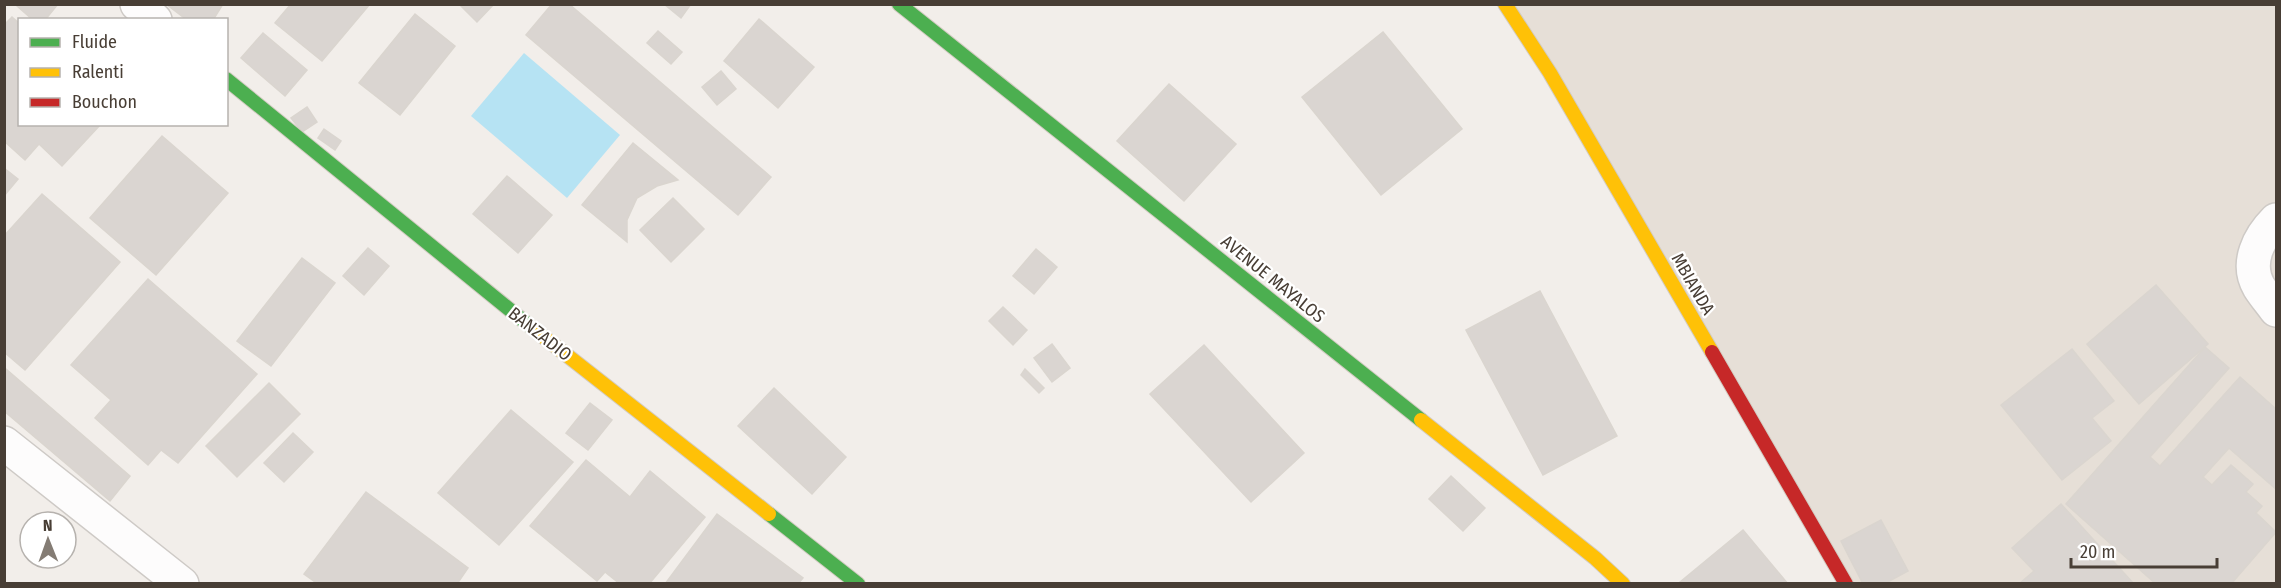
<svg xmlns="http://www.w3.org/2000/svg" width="2281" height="588" viewBox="0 0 2281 588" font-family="'Fira Sans Condensed',sans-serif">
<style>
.residential{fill:#e6dfd7}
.water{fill:#b6e3f3}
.building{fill:#dad5d1;stroke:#dad5cf;stroke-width:1.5}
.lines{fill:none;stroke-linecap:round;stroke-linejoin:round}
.street-casing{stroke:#cecac6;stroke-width:36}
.fast-casing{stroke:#d3ccc2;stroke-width:16}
.slow-casing{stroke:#d3ccc2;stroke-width:16}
.jam-casing{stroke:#d3ccc2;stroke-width:16}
.street{stroke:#fdfcfc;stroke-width:33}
.fast{stroke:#4caf50;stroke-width:14}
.slow{stroke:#ffc107;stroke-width:14}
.jam{stroke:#c62828;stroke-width:14}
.labels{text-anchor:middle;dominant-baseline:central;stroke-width:4.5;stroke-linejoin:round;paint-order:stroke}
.street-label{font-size:18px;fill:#483e35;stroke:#fff}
</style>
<rect width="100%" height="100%" fill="#f2eeea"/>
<polygon class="residential" points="1505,5 2276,5 2276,583 1846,583"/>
<polygon class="water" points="524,53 620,135 567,198 471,116"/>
<g class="building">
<polygon points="19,4 58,4 45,20 33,20 17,6"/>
<polygon points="166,4 223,4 213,20 187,20"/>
<polygon points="291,4 370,4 322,61 275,23"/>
<polygon points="459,4 494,4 477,22"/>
<polygon points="552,4 569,4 771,177 738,215 526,35"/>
<polygon points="664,4 691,4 681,18"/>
<polygon points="415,14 455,46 400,115 359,83"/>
<polygon points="12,17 20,24 20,124 101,124 62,166 39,144 25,160 4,141 4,25"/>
<polygon points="759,19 814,67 778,108 724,61"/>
<polygon points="658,31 682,52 671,64 647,43"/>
<polygon points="1383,32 1462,129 1381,195 1302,97"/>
<polygon points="263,33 307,70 285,96 241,58"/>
<polygon points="721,71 736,89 717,105 702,87"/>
<polygon points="1169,84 1236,144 1184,201 1117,141"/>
<polygon points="307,107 317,122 302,132 291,118"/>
<polygon points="324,129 341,141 335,150 318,138"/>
<polygon points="162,136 228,193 156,275 90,218"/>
<polygon points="633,143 678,180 657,186 637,198 627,220 627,242 582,205"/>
<polygon points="4,168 18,179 4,196"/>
<polygon points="507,176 552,215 518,253 473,214"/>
<polygon points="42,194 120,262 25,370 4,352 4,236"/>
<polygon points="673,198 704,229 671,262 640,230"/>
<polygon points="368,248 389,266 364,295 343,276"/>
<polygon points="1036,249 1057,267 1034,294 1013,276"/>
<polygon points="302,258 335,283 271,366 237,341"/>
<polygon points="148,279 257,374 178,463 161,450 148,465 95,418 111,400 71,365"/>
<polygon points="2156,285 2208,344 2139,404 2087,344"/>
<polygon points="1540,291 1617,436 1543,475 1466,330"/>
<polygon points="1003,307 1027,330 1013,345 989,321"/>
<polygon points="1052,344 1070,368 1052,382 1034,358"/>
<polygon points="1204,345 1304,453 1251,502 1150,394"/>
<polygon points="2205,347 2229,368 2150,457 2160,466 2240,377 2276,409 2276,489 2229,448 2203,477 2212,485 2231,465 2253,484 2246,492 2262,506 2256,513 2276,532 2231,584 2156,584 2066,504"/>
<polygon points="2072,349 2114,401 2092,418 2111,441 2062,480 2001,405"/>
<polygon points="6,369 130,476 110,501 4,411"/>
<polygon points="1025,369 1044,388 1039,393 1021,375"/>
<polygon points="269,383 300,414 237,477 206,446"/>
<polygon points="774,388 846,457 812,494 738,426"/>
<polygon points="590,403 612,420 588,450 566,433"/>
<polygon points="511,410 573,462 499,545 438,493"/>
<polygon points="293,433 313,452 284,482 264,463"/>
<polygon points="586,460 630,497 650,471 705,517 649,584 620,584 605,572 597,581 530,526"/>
<polygon points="1451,476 1485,508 1463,531 1429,499"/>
<polygon points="366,492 468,568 457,584 318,584 304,574"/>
<polygon points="2061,504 2134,584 2019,584 2034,571 2012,548"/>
<polygon points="717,514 803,578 798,584 665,584"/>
<polygon points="1881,520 1908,571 1884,584 1863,584 1841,541"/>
<polygon points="1743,530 1788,584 1680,582"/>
</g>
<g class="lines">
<g class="street-casing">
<g id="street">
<polyline points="137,4 155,20"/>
<path d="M2276 220C2259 237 2245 263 2259 287 2264 295 2271 303 2276 310"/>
<polyline points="4,443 182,584"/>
</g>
</g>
<g class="fast-casing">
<g id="fast">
<polyline points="899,4 1421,420"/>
<polyline points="226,79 531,327"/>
<polyline points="769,514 858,584"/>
</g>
</g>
<g class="slow-casing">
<g id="slow">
<polyline points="1505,4 1550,73 1712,352"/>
<polyline points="531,327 769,514"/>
<polyline points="1421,420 1595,558 1623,584"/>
</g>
</g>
<g class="jam-casing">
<polyline id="jam" points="1712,352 1846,584"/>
</g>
<use href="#street" class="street"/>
<use href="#fast" class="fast"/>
<use href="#slow" class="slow"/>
<use href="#jam" class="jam"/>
</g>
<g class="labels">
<g class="street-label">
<text transform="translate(1273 279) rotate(39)">AVENUE MAYALOS</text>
<text transform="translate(1693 284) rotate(60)">MBIANDA</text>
<text transform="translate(540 334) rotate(38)">BANZADIO</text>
</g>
</g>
<rect width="2281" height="588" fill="none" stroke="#483e35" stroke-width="12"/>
<rect x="18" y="18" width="210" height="108" fill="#ffffff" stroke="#b6b2ae" stroke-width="1.5"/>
<rect x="30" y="38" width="30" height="9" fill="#4caf50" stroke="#b6b2ae" stroke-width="1.5"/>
<text x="72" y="48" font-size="18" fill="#483e35">Fluide</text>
<rect x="30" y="68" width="30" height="9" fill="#ffc107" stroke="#b6b2ae" stroke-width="1.5"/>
<text x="72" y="78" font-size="18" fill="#483e35">Ralenti</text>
<rect x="30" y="98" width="30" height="9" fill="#c62828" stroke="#b6b2ae" stroke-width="1.5"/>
<text x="72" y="108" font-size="18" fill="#483e35">Bouchon</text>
<g transform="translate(48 540) rotate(359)"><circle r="28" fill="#ffffff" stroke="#b6b2ae" stroke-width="1.5"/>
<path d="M0-4.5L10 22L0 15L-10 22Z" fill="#847c74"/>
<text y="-9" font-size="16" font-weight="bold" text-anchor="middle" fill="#483e35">N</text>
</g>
<path d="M2071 558v9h146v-9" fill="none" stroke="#483e35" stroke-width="3"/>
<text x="2080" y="558" font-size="18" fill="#483e35" stroke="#ffffff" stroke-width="4.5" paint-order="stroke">20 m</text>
</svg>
